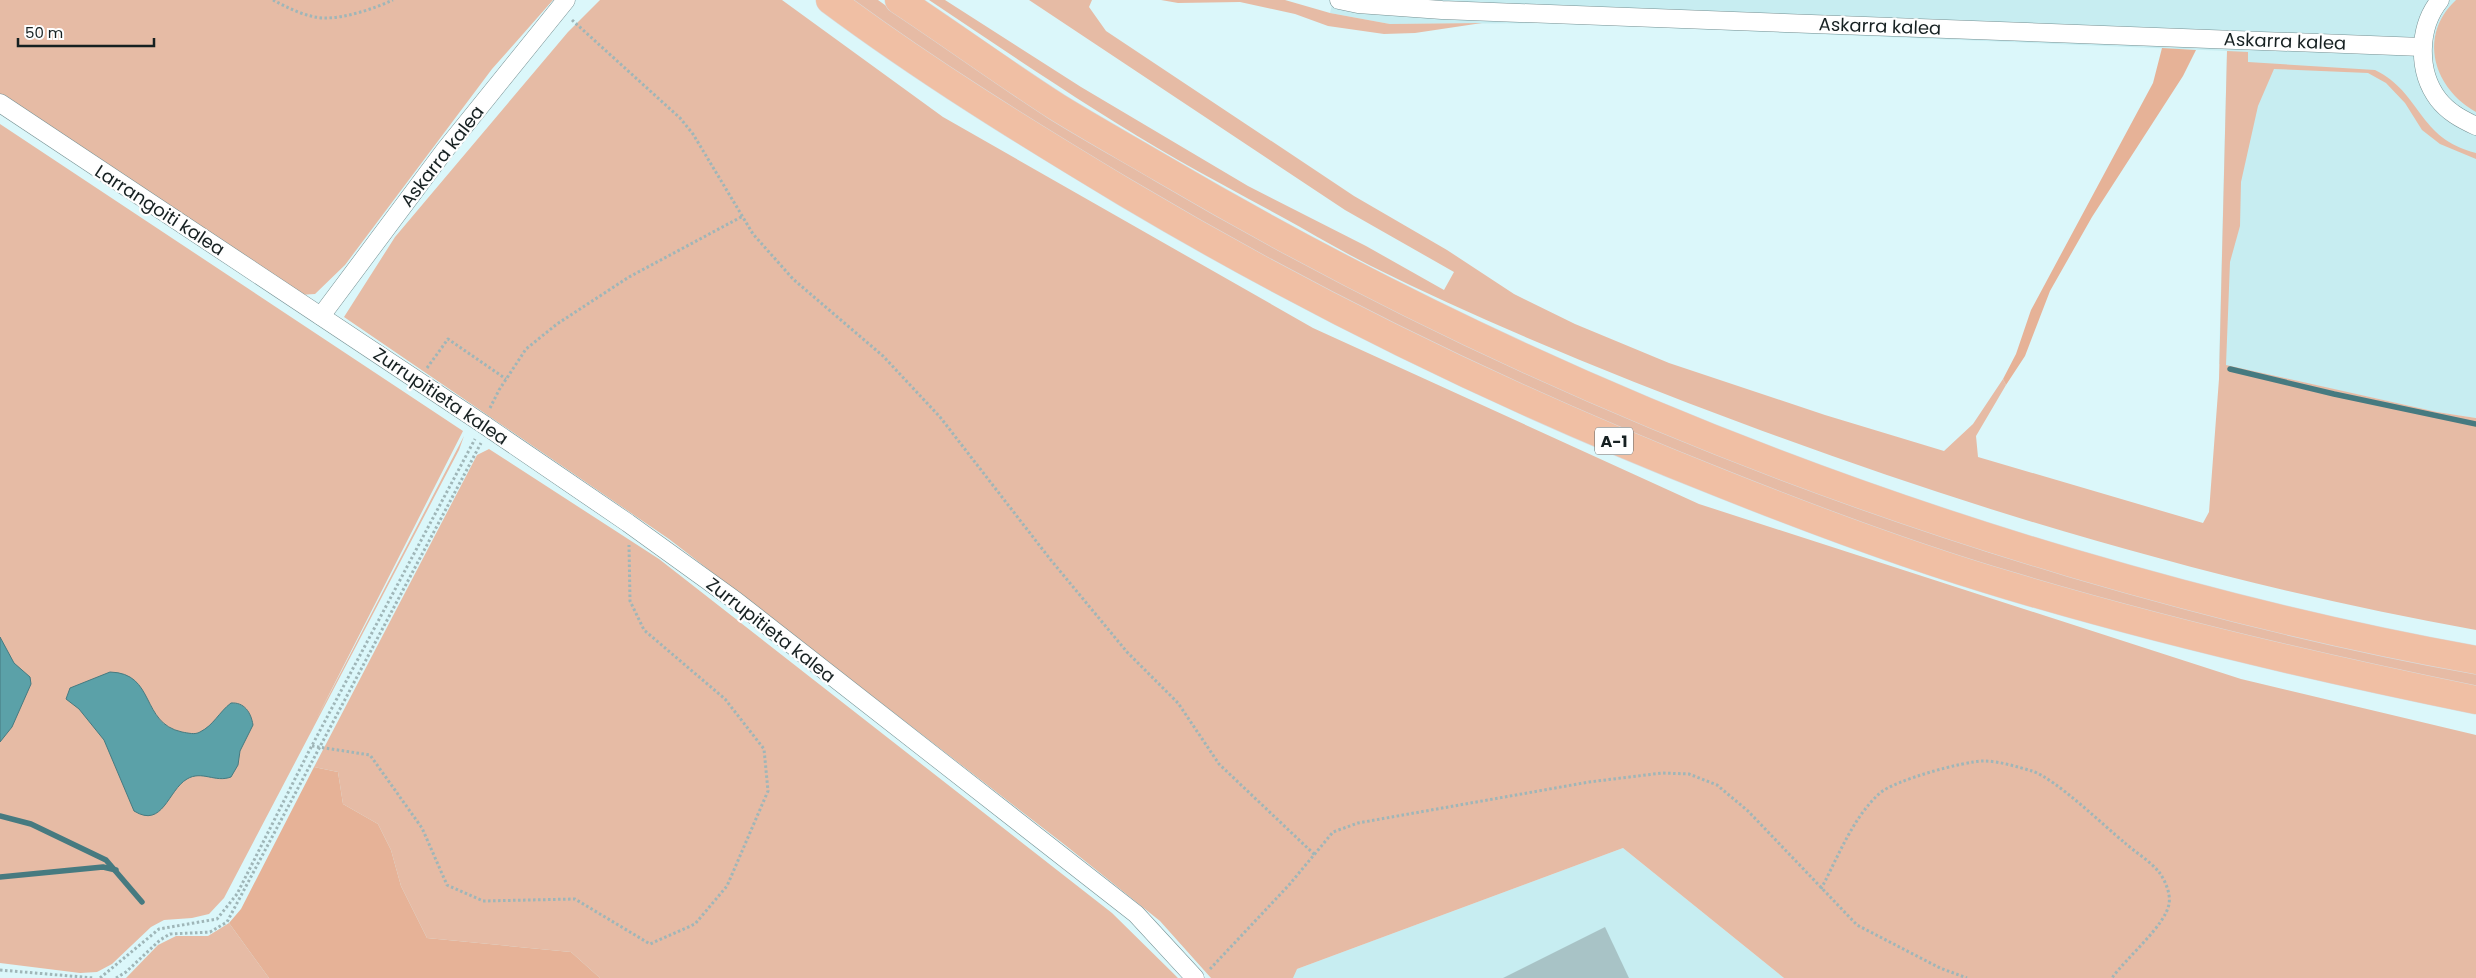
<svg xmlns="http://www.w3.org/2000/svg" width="2476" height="978" viewBox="0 0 2476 978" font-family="Poppins,sans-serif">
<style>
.built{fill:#c7edf1}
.green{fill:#e6bba5}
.forest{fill:#e6b297}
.water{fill:#5ba1a8;stroke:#467a80}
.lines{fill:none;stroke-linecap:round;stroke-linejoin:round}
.stream{stroke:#467a80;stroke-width:5.5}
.building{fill:#a8c3c6}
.street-casing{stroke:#779193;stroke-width:19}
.highway-casing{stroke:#dadbdb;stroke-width:29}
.path{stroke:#9fb6b8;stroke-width:3;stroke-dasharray:2.5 2.5;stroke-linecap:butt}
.street{stroke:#fff;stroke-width:18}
.highway{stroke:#f0bfa4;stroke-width:28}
.labels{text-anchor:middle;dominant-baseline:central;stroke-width:4.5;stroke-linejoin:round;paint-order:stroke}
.shield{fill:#fefefe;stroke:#5c6363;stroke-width:1}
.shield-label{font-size:16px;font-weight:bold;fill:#162021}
.street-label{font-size:18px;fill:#162021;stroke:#fefefe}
</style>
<rect width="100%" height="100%" fill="#dbf7fa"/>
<g class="built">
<polygon points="1333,0 2476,0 2476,418 2437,412 2219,364 2227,51 1550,23 1390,24 1330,13"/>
<polygon points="1623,848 1784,978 1251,978 1297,969"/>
</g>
<g class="green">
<polygon points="0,0 553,0 492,69 345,265 315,294 299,295 0,94"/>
<polygon points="600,0 782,0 943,117 1313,328 1699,504 2241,679 2476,735 2476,978 1784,978 1623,848 1297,969 1293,978 1211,978 1160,921 1065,845 669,539 344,317 395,237 568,32"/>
<polygon points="851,0 878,0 939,44 1284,252 1426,326 1616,411 1782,479 1988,552 2100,585 2476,672 2476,688 2262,645 1987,566 1779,495 1607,426 1424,343 1279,267 1099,162 933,58"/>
<path d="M929 0H945L1081 87 1248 186 1366 246 1444 290 1454 272 1345 210 1029 0H1092L1089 7 1106 31 1354 196 1447 250 1514 294 1575 324 1669 363 1825 415 1944 451 1973 424 2003 379 2006 385 1976 436 1978 457 2203 523 2209 512 2219 379 2227 51 2248 52V62L2375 70C2422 93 2417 138 2476 153V159L2440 144 2422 130 2405 103 2386 83 2368 73 2274 69 2258 106 2241 182 2240 226 2230 262 2226 365 2437 412 2476 418V630C2226 585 1982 513 1744 424 1618 377 1492 326 1371 266 1341 251 1311 233 1282 217 1247 198 1212 179 1178 160 1093 111 1011 55 929 0Z"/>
<polygon points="1161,0 1285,0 1330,13 1390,24 1482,23 1415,33 1384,34 1328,26 1295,14 1240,2 1178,3"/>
<path d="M2456 0H2476V112C2434 89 2417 36 2456 0Z"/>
<polygon points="0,124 463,431 315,722 464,436 459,450 224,898 209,914 192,918 164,920 151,927 112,964 97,972 80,973 0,963"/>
<polygon points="489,449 659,559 1112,913 1178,978 600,978 571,952 427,938 401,886 391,850 378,824 343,804 338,772 314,767 477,455"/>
<polygon points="229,923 269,978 126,978 158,945 176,936 208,936"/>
</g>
<g class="forest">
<polygon points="2162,48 2196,50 2183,76 2092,217 2050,291 2025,356 2006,385 2003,379 2016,354 2031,310 2153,83"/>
<polygon points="314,767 338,772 343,804 378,824 391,850 401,886 427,938 571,952 600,978 269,978 229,923 241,909"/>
</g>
<g class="water">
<polygon points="0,637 14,663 30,677 31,684 12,727 0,742"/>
<path d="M110 672C156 673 140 723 182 732 188 733 195 735 200 732 214 725 219 712 231 703 244 702 251 712 253 725L240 751 238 765 231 777C215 783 202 770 187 779 168 790 163 829 134 811L104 740 79 709 66 699 70 688Z"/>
</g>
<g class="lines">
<g class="stream">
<polyline points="2230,369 2334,394 2476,424"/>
<polyline points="0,816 31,824 106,860 142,902"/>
<polyline points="0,877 103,867 116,870"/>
</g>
</g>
<polygon class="building" points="1605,927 1629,978 1503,978"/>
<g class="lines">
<g class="street-casing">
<g id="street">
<polyline points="1339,0 1358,4 1442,10 2422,47"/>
<path d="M2440 0C2418 27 2417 71 2438 99 2448 112 2461 119 2476 126"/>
<polyline points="0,103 483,424 628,523 736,601 1136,914 1195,978"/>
<polyline points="321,316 445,150 566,0"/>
</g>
</g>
<g class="highway-casing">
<g id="highway">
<path d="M830 0C924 70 1026 133 1126 193 1316 306 1514 402 1720 483 1815 521 1911 557 2010 586 2164 632 2319 668 2476 700"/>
<path d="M899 0C952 35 1004 73 1057 107 1091 128 1127 148 1161 168 1448 337 1754 469 2072 563 2205 602 2340 636 2476 660"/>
</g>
</g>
<g class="path">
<path d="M273 0C288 8 308 18 325 18 346 18 373 9 393 0"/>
<polyline points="572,20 680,118 693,134 753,234 793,279 883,356 940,417 1050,559 1127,652 1178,703 1219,764 1316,856"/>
<polyline points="427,368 448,339 506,379"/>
<polyline points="490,408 499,390 526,349 557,324 629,277 743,216"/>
<polyline points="312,746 370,755 422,828 447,885 483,901 575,899 650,944 695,924 727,886 768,791 764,749 725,699 644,630 630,601 629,545"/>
<path d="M1821 889C1838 857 1853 817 1880 793 1895 780 1964 761 1984 761 1999 761 2018 767 2032 771 2056 779 2103 825 2125 843 2135 852 2150 861 2159 872 2165 880 2171 894 2169 904 2165 926 2126 958 2112 978"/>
<polyline points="1210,969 1289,885 1333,832 1358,823 1589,782 1662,773 1689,774 1717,785 1748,811 1857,925 1940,968 1967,978"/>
<polyline points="0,970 94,978"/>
<polyline points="100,978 159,929 217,919 237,894 308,753 475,439"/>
<polyline points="116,978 126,972 160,940 170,934 210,932 227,922 481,443"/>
</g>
<use href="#street" class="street"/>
<use href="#highway" class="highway"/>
</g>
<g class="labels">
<rect class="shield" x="1595" y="427.5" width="38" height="27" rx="4"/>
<g class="shield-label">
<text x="1614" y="441">A-1</text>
</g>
<g class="street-label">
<text transform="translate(1880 26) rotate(2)">Askarra kalea</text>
<text transform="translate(2285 41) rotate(2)">Askarra kalea</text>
<text transform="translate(442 156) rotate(-52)">Askarra kalea</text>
<text transform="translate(160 210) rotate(33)">Larrangoiti kalea</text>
<text transform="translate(441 396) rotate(34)">Zurrupitieta kalea</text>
<text transform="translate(771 630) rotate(38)">Zurrupitieta kalea</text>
</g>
</g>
<path d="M18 38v8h136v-8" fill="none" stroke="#162021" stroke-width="2.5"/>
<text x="25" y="38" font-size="15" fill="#162021" stroke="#fefefe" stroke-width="4" paint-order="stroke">50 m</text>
</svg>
